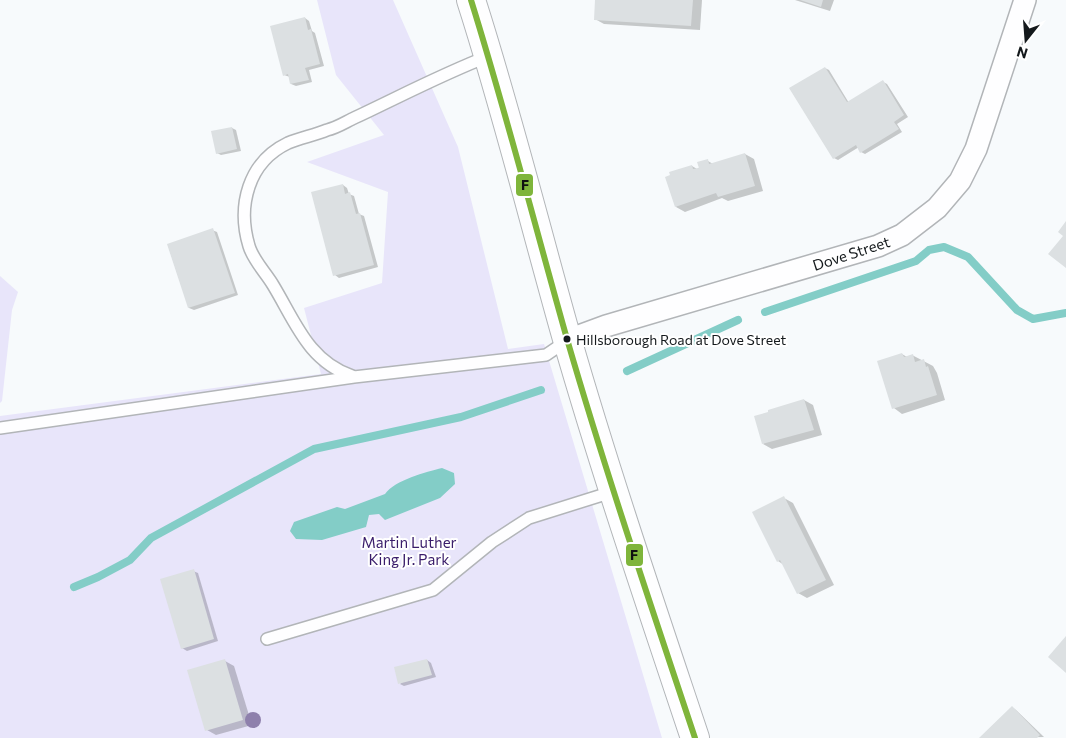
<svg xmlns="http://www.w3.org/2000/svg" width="1066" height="738" viewBox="0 0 1066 738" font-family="Commissioner,sans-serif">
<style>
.green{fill:#e8e5fa}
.water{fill:#83cdc7}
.shadow{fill:#0003}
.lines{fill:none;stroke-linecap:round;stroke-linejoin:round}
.stream{stroke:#83cdc7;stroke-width:8}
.building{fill:#dce0e2}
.lane-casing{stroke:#b2b5b8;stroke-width:14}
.street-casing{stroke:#b2b5b8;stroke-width:24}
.secondary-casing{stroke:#b2b5b8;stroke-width:30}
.lane{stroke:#fefeff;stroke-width:11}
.street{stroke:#fefeff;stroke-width:21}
.secondary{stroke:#fefeff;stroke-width:28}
.bus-1-casing{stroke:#fff;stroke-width:10}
.bus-1{stroke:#7fb53b;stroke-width:6}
.tree{fill:#8e80ac}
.bus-dot{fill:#14191c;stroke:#fff;stroke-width:2}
.labels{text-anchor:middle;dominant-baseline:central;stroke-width:4;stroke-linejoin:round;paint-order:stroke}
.bus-label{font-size:14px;fill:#14191c;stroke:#fff;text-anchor:start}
.street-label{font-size:15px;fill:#14191c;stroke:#fff}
.park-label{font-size:15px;fill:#391c6a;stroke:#fff}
.line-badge{stroke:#fff;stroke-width:2}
.pale-badge-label{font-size:14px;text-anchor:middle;font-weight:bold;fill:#111}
</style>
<rect width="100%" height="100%" fill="#f7fafc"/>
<g class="green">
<polygon points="317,0 393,0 458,147 508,349 544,344 662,738 0,738 0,416 321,374 304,308 382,283 388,192 307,162 384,135 336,75"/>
<polygon points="0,276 18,292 12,310 2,401 0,403"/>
</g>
<path class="water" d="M442 468 454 473 455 484 440 498 385 520 379 514 369 515 366 527 322 540 296 539 290 531 294 522 337 507 345 509 385 494C395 480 426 472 442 468Z"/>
<g class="shadow">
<polygon points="596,0 702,0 700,30 604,24 595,19"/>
<polygon points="795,0 834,0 830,11"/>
<polygon points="305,18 309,21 312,31 315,33 324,66 309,70 312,82 296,86 291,84 290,77 284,75"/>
<polygon points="825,68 829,70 849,103 883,82 887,84 908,117 897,124 902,132 865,154 861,152 859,147 838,160 834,158"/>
<polygon points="232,128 236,130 241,151 221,155 217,153"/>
<polygon points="745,154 754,159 763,191 728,201 722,198 685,212 676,207 692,166 697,169 708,161 713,164"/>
<polygon points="343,185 347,188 349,194 354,196 359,214 364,216 378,267 339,278 335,275"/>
<polygon points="212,230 217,232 238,295 194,310 189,308 168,245"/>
<polygon points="902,354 907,357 912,355 933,366 937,373 945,400 902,414 894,408"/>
<polygon points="804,400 813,405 822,435 772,449 763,444"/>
<polygon points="784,498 793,503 834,585 807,598 798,593 784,565 778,561"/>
<polygon points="193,571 198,573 218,641 187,651 182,648"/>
<polygon points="427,660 431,663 436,677 404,686 400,684"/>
<polygon points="225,661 234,666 252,725 216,735 207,730"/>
<polygon points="1012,707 1016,710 1044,737 980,738"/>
</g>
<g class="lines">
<g class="stream">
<polyline points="765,312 916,261 929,250 944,247 968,257 1017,310 1033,319 1066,313"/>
<polyline points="627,371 738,320"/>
<polyline points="74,587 98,577 130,560 151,538 314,449 461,417 541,390"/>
</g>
</g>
<g class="building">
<polygon points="595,0 693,0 691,26 594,20"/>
<polygon points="800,0 823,0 821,7"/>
<polygon points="305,17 308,30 311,29 320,64 305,68 309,80 290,84 288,74 283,76 270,26"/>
<polygon points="825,67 847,102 883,80 904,115 894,122 899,129 860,153 856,145 833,159 789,88"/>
<polygon points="232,127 237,149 216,154 211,131"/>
<polygon points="745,153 755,186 718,197 716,193 675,207 665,177 670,175 669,172 692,165 693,169 699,168 697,162 708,159 709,164"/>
<polygon points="343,184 345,194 350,192 356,214 360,213 374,265 333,276 311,192"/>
<polygon points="1066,221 1066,268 1048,254 1063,236 1058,232"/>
<polygon points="213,228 235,293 188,308 167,244"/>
<polygon points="902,353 904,357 913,354 915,362 924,359 926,367 928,366 937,395 892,409 877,361"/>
<polygon points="804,399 814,430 762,444 754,416 768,412 768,410"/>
<polygon points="784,496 826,580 797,594 780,560 777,562 752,512"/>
<polygon points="194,569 214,639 181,649 160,579"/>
<polygon points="1066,636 1066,673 1048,657"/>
<polygon points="225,659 243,720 205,731 187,670"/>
<polygon points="427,659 432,675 398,684 394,667"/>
<polygon points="1012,706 1040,735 1037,738 979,738"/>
</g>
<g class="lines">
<g class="lane-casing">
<g id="lane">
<path d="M352 376C308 361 295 321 273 285 266 273 253 260 249 246 237 206 248 162 288 143 300 138 315 135 327 130 336 128 344 123 352 119 397 98 442 74 489 56"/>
<polyline points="0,428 354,377 546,355 568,340"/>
<polyline points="267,639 433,590 492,542 529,518 612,492"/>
</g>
</g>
<g class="street-casing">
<polyline id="street" points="568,340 606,326 878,246 902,235 937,208 960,181 976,149 1025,0"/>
</g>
<g class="secondary-casing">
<path id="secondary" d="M471 0C507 112 535 226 567 339 606 474 651 606 695 738"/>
</g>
<use href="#lane" class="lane"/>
<use href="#street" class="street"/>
<use href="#secondary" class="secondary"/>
<g class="bus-1-casing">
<path id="bus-1" d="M471 0C506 112 535 226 567 339 606 473 651 606 695 738"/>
</g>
<use href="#bus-1" class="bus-1"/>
</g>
<circle class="tree" cx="253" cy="720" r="8"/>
<circle class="bus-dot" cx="567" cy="339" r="4.5"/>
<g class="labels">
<g class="bus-label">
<text x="576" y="339">Hillsborough Road at Dove Street</text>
</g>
<g class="street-label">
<text transform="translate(851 253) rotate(-18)">Dove Street</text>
</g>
<g class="park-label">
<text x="409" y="542">Martin Luther<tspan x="409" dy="17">King Jr. Park</tspan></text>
</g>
</g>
<g class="line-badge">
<rect x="515" y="173" width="19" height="24" rx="5" fill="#7fb53b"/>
<rect x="625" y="543" width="19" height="24" rx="5" fill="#7fb53b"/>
</g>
<g class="pale-badge-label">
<text x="525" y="190">F</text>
<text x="634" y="560">F</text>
</g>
<g transform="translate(1026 40) rotate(197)" stroke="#ffffff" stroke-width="4" paint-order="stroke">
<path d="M0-4L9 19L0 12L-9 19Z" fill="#14191c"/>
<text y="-8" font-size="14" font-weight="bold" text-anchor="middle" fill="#14191c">N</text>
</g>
</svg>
